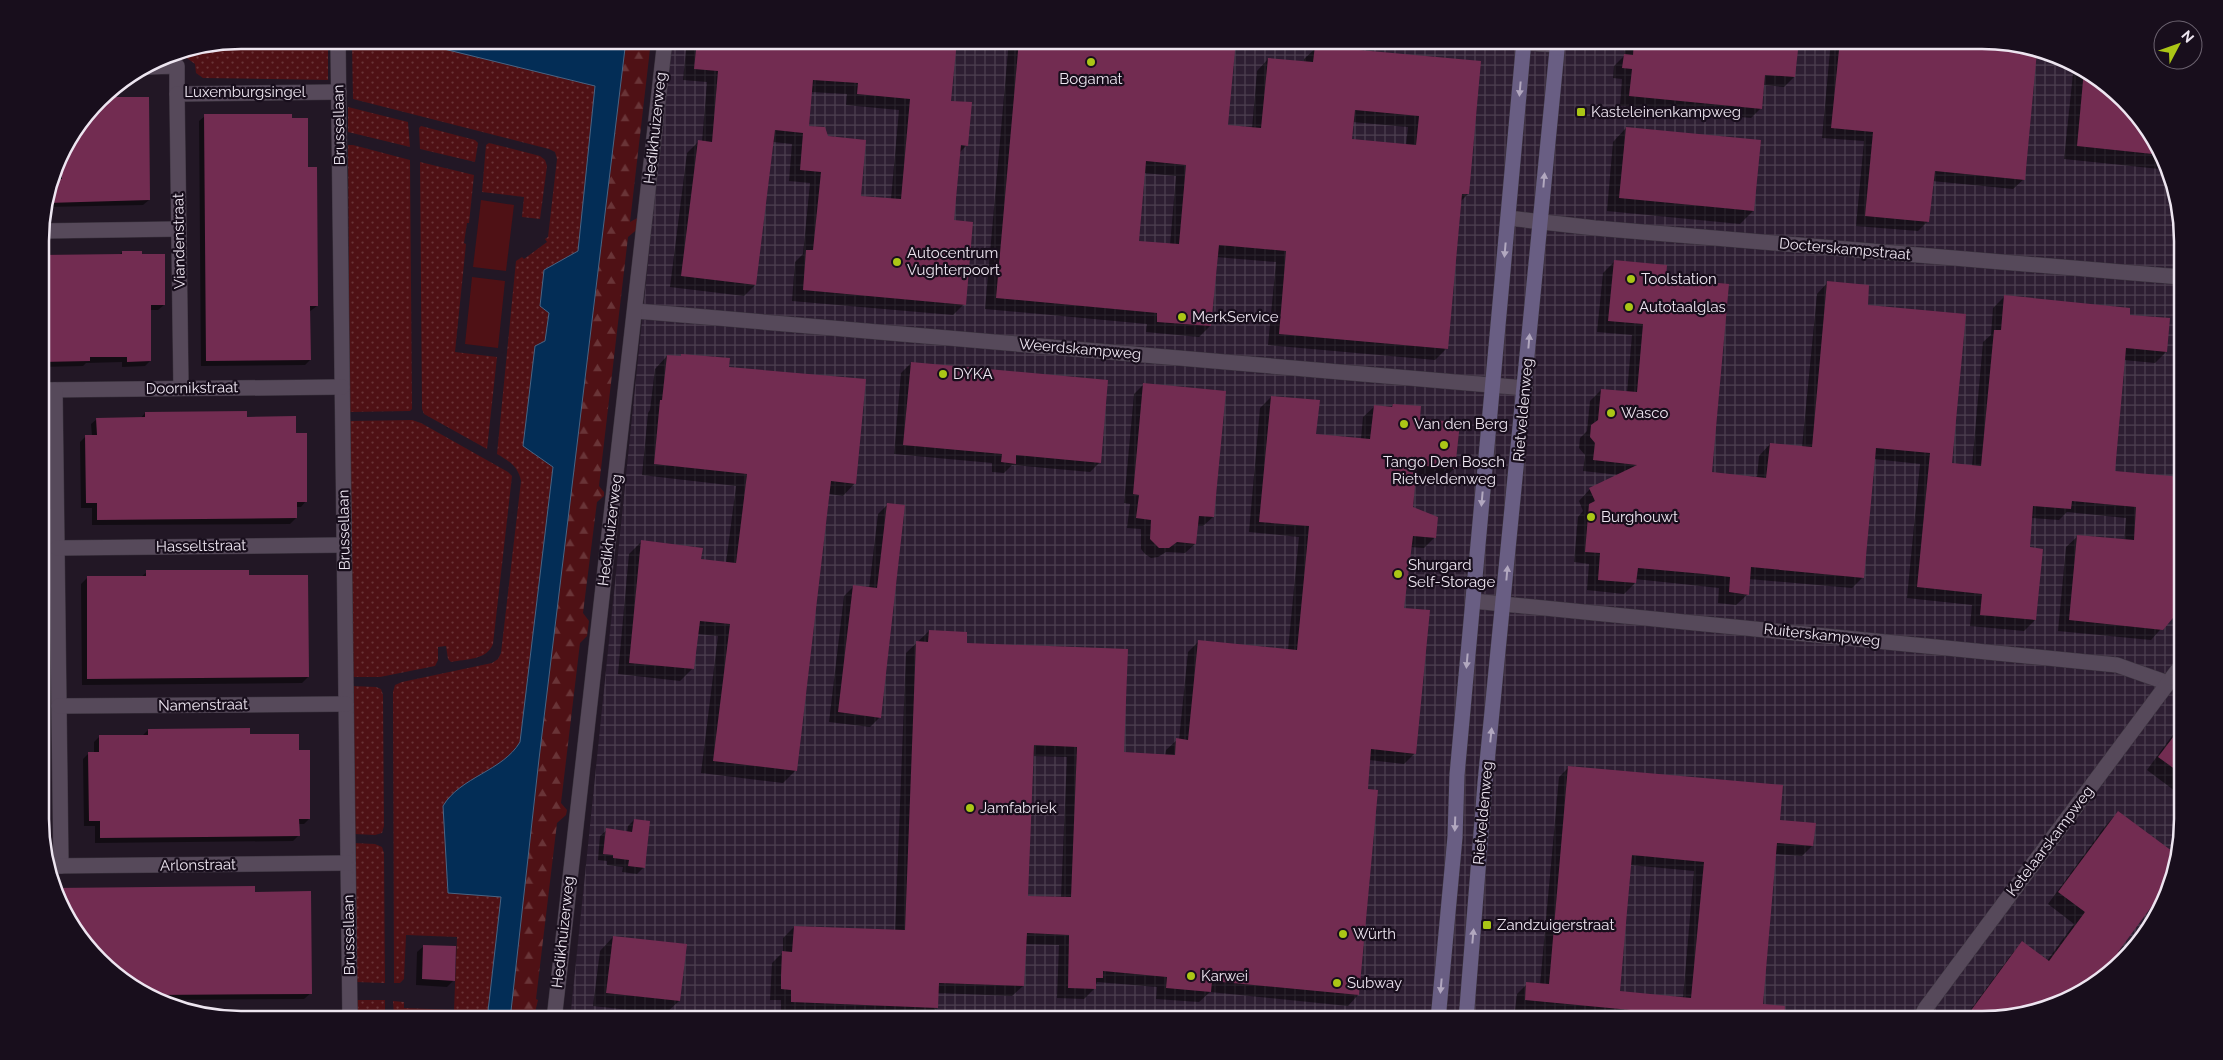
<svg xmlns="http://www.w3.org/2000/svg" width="2223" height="1060" viewBox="0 0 2223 1060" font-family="Raleway,sans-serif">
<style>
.industrial{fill:url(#industrial-grid)}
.grass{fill:url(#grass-dots)}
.forest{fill:url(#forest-firs)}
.pitch{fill:#4f1115}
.water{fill:#032d56;stroke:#496484}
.shadow{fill:#0007;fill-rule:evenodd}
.building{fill:#722c51;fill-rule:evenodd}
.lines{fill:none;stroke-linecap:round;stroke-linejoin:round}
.minor-casing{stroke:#3d3540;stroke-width:16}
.secondary-casing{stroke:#3d3540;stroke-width:16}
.minor{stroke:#56495a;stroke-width:15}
.secondary{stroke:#695e83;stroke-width:15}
.oneway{fill:#b2a8bf}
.poi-dot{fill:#abc616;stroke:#180e1c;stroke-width:2}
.labels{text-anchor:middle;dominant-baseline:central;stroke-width:4.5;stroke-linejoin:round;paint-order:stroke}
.poi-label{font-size:15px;fill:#ede5f0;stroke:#180e1c;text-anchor:start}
.street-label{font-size:15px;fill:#ede5f0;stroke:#180e1c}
.rim{fill:none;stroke:#ede5f0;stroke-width:2.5}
</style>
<defs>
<pattern id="industrial-grid" width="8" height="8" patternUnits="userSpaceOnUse" patternTransform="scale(1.25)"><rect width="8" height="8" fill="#2d1e32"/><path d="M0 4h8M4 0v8" fill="none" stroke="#4c3f50"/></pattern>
<pattern id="grass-dots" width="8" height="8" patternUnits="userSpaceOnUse" patternTransform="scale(1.25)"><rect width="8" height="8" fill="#4f1115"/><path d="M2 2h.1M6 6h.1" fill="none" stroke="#693437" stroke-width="1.8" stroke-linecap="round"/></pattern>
<pattern id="forest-firs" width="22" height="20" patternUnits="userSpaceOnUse" patternTransform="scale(1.25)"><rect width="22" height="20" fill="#4f1115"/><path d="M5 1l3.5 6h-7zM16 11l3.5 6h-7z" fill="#693437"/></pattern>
</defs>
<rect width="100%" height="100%" fill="#221725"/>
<polygon class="industrial" points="669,40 1982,40 2059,55 2104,82 2142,119 2168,164 2181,215 2183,819 2168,896 2133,951 2094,986 2046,1009 1995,1020 570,1020 662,126"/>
<g class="grass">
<polygon points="241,40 328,40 328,80 203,78 196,73 195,64 184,56 162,57"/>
<path d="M352 40H407L595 85 578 252 549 313 545 341 535 346 523 446 553 467 520 742C507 764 466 783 446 801L501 897 487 1020H465L451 1016H394L393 1001 404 1002V1008L454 1010 457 937 406 935 404 979 400 983H394L393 692 395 685 402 682 492 663 498 659 501 653 521 481C518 466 509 461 497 454L516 261 522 257 524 259 547 242 545 239 548 237 557 159 555 152 549 149 353 99Z"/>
<polygon points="348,107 408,122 410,147 348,132"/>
<polygon points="421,126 475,140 478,143 475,162 420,149 419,128"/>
<polygon points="489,143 540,156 545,160 547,166 540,219 522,217 524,197 482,192 486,145"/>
<polygon points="348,145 353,145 410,160 412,409 410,411 350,412"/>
<polygon points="420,162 474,175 469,223 467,223 464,243 466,244 455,352 497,357 487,449 424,414 422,409"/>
<path d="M412 420 421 423 508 472 512 476 493 644C487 660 466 659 451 662L448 659 446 646 438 647V660L435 666 380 677H352L350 421Z"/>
<polygon points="352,686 376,687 381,689 383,695 384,826 382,833 375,835 354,834"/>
<polygon points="353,843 375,844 382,847 384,853 385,983 356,982"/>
<polygon points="356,1000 385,1000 385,1019 357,1017"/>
</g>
<polygon class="forest" points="626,40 662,40 650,49 630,222 639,217 640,227 628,237 599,486 604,492 604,496 597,502 583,613 589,621 587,636 580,643 561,803 567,810 566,815 557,823 536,999 538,1000 533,1020 510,1020 539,759"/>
<g class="pitch">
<polygon points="481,200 514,205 506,271 473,267"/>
<polygon points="472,277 505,281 498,348 465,344"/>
</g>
<path class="water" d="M407 40H626L539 759 510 1020H487L501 897 448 893 443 806C460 777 503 771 520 742L553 467 523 446 535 346 545 341 549 313 540 306 544 270 578 251 595 86Z"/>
<g class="shadow">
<path d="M687 40H943L950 102 966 146 959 153 953 221 964 304 953 315 792 301 795 262 803 254 810 183 789 181 792 144 773 142 755 285 744 296 670 287 687 153 698 142H702L707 82 683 80ZM811 92 847 94 846 105 899 110 891 199 860 197 826 137 808 127Z"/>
<path d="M1009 40H1232L1227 126 1252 129 1257 71 1268 59 1304 63V59L1316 48 1480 63 1468 194 1460 202 1446 349 1435 360 1268 345 1276 262 1216 257 1210 326 1199 337 1146 332 1147 324 985 309ZM1352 122 1408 127 1406 146 1351 140ZM1144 173 1176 176 1170 245 1137 242Z"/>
<polygon points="1626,40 1804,40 1797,45 1794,77 1784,87 1763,85 1761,108 1751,118 1620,106 1622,79 1613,78 1614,66 1624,56"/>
<polygon points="1831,40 1982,40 2024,179 2013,189 1932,181 1928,221 1918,231 1856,226 1864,141 1822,138"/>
<polygon points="2074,64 2104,82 2142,119 2169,170 2064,159"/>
<polygon points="102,99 149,200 143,205 46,207 61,152"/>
<polygon points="205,116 307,168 317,306 309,312 310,360 305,365 201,366 199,121"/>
<polygon points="1626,128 1753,211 1740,224 1607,211 1613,142"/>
<polygon points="122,252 164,305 158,310 150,310 150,361 145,366 122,367 122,362 86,363 83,366 41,367 41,256 119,255"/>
<polygon points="1614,262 1664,279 1711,473 1757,478 1759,456 1770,444 1802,447 1817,294 1828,282 1866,306 1951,464 1972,466 1983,342 1991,335 1993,308 2005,296 2128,316 2166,352 2155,363 2124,360 2114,472 2178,478 2182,433 2182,605 2151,640 2058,631 2066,547 2078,536 2124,541 2126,518 2067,512 2059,520 2031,518 2028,549 2035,620 2024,631 1970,626 1972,605 1907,598 1920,464 1874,459 1863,577 1852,588 1749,579 1748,594 1736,605 1718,603 1719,588 1635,579 1635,583 1624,594 1587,590 1589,564 1574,562 1578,517 1583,511 1579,501 1590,489 1619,475 1583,471 1585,455 1579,448 1580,438 1587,431 1590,401 1601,390 1627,393 1632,335 1597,332 1603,273"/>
<polygon points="682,355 728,368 855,483 843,496 829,494 796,770 783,783 701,773 718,636 697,634 693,668 680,681 618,674 629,554 642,541 700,560 726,563 736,486 642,475 648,413 650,410 655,369 667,356 679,357"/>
<polygon points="911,363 1100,462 1090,472 1012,465 1004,473 992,472 992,463 894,454 901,373"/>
<polygon points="1144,384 1213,517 1203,526 1197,526 1195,544 1185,553 1166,552 1158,557 1151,558 1145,554 1141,549 1141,529 1127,528 1130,504 1124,503 1134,394"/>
<path d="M1271 397 1315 435 1361 439 1363 417 1374 407 1390 408 1393 405 1419 420 1454 469 1443 479 1414 476 1412 508 1435 537 1424 548 1410 547 1403 609 1415 753 1404 764 1369 760 1358 995 1348 1006 1210 992 1199 1002 1156 999 1157 987 1097 982 1094 989 1084 999 1057 998 1059 945 1025 944 1023 986 1012 996 938 993 937 1008 926 1018 781 1013V1000H770L772 963 783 952V938L794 927 895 931 906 653 929 631 965 644 1123 753 1165 756 1166 750 1177 740H1179L1188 652 1199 641 1288 650 1299 537 1249 532 1260 408ZM1032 756 1067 757 1061 898 1027 897Z"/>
<polygon points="145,413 246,418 295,434 306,501 301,507 295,507 296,518 290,524 92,525 92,508 81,508 80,442 86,436 92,436 91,424 97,419 140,419"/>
<polygon points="888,504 880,717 870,727 829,722 844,596 853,587 869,589 878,514"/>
<polygon points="147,572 248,577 308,677 302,683 82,685 81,584 87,578 141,577"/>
<polygon points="2183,721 2183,797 2147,770"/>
<polygon points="148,730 298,752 309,819 304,824 298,824 298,836 293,841 95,843 95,826 84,826 83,759 89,753 94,753 94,742 100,736 142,736"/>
<path d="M1569 767 1778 821 1812 846 1802 856 1775 854 1761 1005 1783 1020H1621L1515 1010 1517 994 1527 984 1540 985 1559 777ZM1630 865 1694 871 1683 998 1619 992Z"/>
<polygon points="2118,813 2176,856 2168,896 2159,909 2152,904 2116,953 2125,959 2094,986 2046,1009 1995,1020 1963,1020 2011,955 2022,943 2047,961 2074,924 2048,904 2106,825"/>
<polygon points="634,820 644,867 637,874 622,872 623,867 607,865 607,861 598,860 600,836 607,830 627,832 628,826"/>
<polygon points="254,893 311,993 304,999 157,1000 119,978 81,941"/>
<polygon points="613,937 679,1001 665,1014 593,1006 600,951"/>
<polygon points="424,946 454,980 447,987 416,985 417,952"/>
</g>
<g class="building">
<path d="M697 40H957L951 101 972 102 968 146 961 145 954 220 973 222 966 305 803 290 806 250H813L821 172 800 170 803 133 775 130 756 285 681 276 698 140 712 142 718 71 694 69ZM813 80 858 83 857 94 910 99 901 199 861 196 866 140 828 136 825 127 809 126Z"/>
<path d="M1019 40H1236L1228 125 1261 128 1268 58 1313 62 1315 46 1481 61 1469 194H1462L1448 349 1279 334 1286 251 1219 245 1211 326 1157 322V313L996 298ZM1355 110 1419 116 1416 145 1352 139ZM1146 161 1186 165 1179 244 1139 241Z"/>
<polygon points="1634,40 1693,40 1798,50 1795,77 1765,75 1762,109 1629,96 1632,69 1622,68 1624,54 1633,55"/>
<polygon points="1840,40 1982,40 2037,51 2025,180 1935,171 1929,222 1865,216 1873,132 1831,128"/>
<polygon points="2084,70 2104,82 2142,119 2162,155 2077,146"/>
<polygon points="103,97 149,97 150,200 47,203 54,179 62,179 61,151"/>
<polygon points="204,114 292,114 292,118 308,118 308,167 317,167 318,306 310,306 311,360 206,361"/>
<polygon points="1626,127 1761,140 1754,211 1619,198"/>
<polygon points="122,251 142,251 142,254 165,254 165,305 151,305 151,361 127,362 127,357 90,357 90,361 41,362 41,255 122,254"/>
<polygon points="1614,260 1667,265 1666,278 1729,284 1712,472 1766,478 1770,443 1812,447 1827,281 1869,285 1868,305 1966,314 1952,463 1981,466 1994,330 2001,330 2004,295 2130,308 2130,315 2170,318 2167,352 2126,348 2115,471 2182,477 2182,607 2163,630 2069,620 2077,535 2134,540 2136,507 2072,501 2071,509 2033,506 2030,547 2043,549 2036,620 1980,615 1982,594 1917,587 1930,453 1876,448 1864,578 1751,567 1749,595 1729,592 1730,577 1704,574 1638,568 1636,583 1598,580 1600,553 1585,552 1589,504 1595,501 1589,488 1637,465 1593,460 1595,443 1590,437 1591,425 1598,420 1601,389 1637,392 1643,324 1608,321"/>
<polygon points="681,354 730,358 729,367 866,379 856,484 831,481 797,771 713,761 730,624 700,621 694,669 629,663 641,540 703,548 701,559 736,563 747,474 654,464 660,400 662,400 667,355 681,356"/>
<polygon points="911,362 1108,380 1101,463 1016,455 1016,464 1001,462 1002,454 903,445"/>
<polygon points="1143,383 1226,391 1214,517 1199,516 1196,544 1177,542 1169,548 1159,548 1150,539 1151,520 1136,518 1139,495 1133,494"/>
<path d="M1271 396 1320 400 1316 434 1370 439 1374 405 1392 407 1393 404 1421 406 1420 418 1460 423 1455 469 1417 465 1413 507 1438 517 1436 538 1413 536 1404 608 1430 610 1416 754 1371 749 1368 789 1378 790 1359 995 1212 981 1211 992 1166 988 1167 977 1103 971V978H1096V989L1068 988 1069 935 1027 933 1024 986 939 983 938 1008 791 1002V990L781 989V976L782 951 792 952 794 926 905 930 916 641 928 642 929 630 967 632V643L1128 649 1124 752 1175 755 1176 738 1188 740 1198 640 1297 650 1309 526 1259 522ZM1034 745 1077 747 1071 897 1028 896Z"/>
<polygon points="247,411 247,417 296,416 296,433 307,433 307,502 297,502 297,518 97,520 97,503 86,503 85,435 97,435 96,418 145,417 145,412"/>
<polygon points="887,503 905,505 881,718 838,712 853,585 877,588"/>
<polygon points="146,570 249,570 249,575 308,575 309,677 87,679 87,576 146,576"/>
<polygon points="2183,724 2183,775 2158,757"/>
<polygon points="250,728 250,734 299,734 299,750 310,750 310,819 299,819 300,836 100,838 100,821 89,821 88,752 99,752 99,735 148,735 148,729"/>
<path d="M1568 766 1783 785 1780 820 1816 823 1813 846 1777 843 1763 1004 1785 1006 1784 1020H1736L1525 1000 1526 982 1549 984ZM1632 855 1704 862 1691 998 1620 991Z"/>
<polygon points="2118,811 2176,854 2171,880 2118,952 2125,958 2094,986 2046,1009 1995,1020 1964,1020 2022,941 2049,961 2085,912 2058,892"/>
<polygon points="634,819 650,821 645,868 628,866 629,860 613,858 613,855 603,854 606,828 632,832"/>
<polygon points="255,886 255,892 311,891 312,994 148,995 119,978 81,941 55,896 53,888"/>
<polygon points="613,936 687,944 680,1001 606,993"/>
<polygon points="423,945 456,946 455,981 422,979"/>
</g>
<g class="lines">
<g class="minor-casing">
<g id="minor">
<polyline points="338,40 350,1020"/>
<polyline points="1485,40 1557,45"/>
<polyline points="146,67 177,66 177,94 339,92"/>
<polyline points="177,94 181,388"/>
<polyline points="1508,218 1595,228 2181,277"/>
<polyline points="40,231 179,229"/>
<polyline points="636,311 1525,388"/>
<polyline points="41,390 342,387"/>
<polyline points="55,390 61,866"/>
<polyline points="57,548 344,545"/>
<polyline points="1473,601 2117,665 2168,683"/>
<polyline points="59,706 346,704"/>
<polyline points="47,866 348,863"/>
<path d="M554 1020C589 693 630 367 665 40"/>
<polyline points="1920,1020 1925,1009 2183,663"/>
</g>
</g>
<g class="secondary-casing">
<g id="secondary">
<polyline points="1438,1020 1455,837 1457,775 1524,40"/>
<polyline points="1466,1020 1485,783 1558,40"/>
</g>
</g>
<use href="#minor" class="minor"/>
<use href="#secondary" class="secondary"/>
</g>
<defs><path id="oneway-solid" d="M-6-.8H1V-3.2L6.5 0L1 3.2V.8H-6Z" transform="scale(1.25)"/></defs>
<g class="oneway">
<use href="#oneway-solid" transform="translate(1520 89) rotate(95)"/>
<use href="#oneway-solid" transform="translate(1544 180) rotate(-85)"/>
<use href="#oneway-solid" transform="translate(1505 250) rotate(95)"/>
<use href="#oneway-solid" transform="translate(1529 341) rotate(-85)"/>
<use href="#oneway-solid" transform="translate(1482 499) rotate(95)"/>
<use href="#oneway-solid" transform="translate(1507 573) rotate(-85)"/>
<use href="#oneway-solid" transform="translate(1467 661) rotate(95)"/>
<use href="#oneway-solid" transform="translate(1491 735) rotate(-84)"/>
<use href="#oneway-solid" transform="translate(1455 824) rotate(92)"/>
<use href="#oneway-solid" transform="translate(1473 936) rotate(-85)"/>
<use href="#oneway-solid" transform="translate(1441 986) rotate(95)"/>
</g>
<g class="poi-dot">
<circle cx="1091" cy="62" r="5"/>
<rect x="1576" y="107" width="10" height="10" rx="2.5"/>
<circle cx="897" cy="262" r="5"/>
<circle cx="1631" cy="279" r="5"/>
<circle cx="1629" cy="307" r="5"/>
<circle cx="1182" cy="317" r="5"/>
<circle cx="943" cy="374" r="5"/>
<circle cx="1611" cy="413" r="5"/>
<circle cx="1404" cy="424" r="5"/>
<circle cx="1444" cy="445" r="5"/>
<circle cx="1591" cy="517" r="5"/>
<circle cx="1398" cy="574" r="5"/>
<circle cx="970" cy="808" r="5"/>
<rect x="1482" y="920" width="10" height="10" rx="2.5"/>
<circle cx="1343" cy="934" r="5"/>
<circle cx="1191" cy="976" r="5"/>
<circle cx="1337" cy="983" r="5"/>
</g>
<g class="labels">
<g class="poi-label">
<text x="1091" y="79" text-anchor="middle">Bogamat</text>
<text x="1591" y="112">Kasteleinenkampweg</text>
<text x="907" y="253">Autocentrum<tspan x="907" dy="17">Vughterpoort</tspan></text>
<text x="1641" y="279">Toolstation</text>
<text x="1639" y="307">Autotaalglas</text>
<text x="1192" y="317">MerkService</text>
<text x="953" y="374">DYKA</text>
<text x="1621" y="413">Wasco</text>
<text x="1414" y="424">Van den Berg</text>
<text x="1444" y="462" text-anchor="middle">Tango Den Bosch<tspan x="1444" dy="17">Rietveldenweg</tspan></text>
<text x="1601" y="517">Burghouwt</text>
<text x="1408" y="565">Shurgard<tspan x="1408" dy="17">Self-Storage</tspan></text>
<text x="980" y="808">Jamfabriek</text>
<text x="1497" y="925">Zandzuigerstraat</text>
<text x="1353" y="934">Würth</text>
<text x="1201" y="976">Karwei</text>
<text x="1347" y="983">Subway</text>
</g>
<g class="street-label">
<text x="245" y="92">Luxemburgsingel</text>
<text transform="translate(339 125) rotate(-91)">Brussellaan</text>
<text transform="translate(655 128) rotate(-84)">Hedikhuizerweg</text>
<text transform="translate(179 241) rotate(-91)">Viandenstraat</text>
<text transform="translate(1845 249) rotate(5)">Docterskampstraat</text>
<text transform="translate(1080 349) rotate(5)">Weerdskampweg</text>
<text transform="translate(192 388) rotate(-1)">Doornikstraat</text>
<text transform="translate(1523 410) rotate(-85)">Rietveldenweg</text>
<text transform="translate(344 530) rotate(-91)">Brussellaan</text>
<text transform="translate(610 530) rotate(-83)">Hedikhuizerweg</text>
<text transform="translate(201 546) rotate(-1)">Hasseltstraat</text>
<text transform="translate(1822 635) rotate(6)">Ruiterskampweg</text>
<text transform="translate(203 705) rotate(-1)">Namenstraat</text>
<text transform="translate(1483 813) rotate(-85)">Rietveldenweg</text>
<text transform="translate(2050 841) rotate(-53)">Ketelaarskampweg</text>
<text transform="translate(198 865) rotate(-1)">Arlonstraat</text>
<text transform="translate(563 932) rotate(-84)">Hedikhuizerweg</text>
<text transform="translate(349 935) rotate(-91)">Brussellaan</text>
</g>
</g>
<path d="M0 0H2223V1060H0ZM241 49H1982A192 192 0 0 1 2174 241V819A192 192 0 0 1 1982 1011H241A192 192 0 0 1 49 819V241A192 192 0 0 1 241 49Z" fill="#180e1c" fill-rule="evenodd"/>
<path class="rim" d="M241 49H1982A192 192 0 0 1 2174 241V819A192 192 0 0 1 1982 1011H241A192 192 0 0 1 49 819V241A192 192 0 0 1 241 49Z"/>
<g transform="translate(2178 45) rotate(49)"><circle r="24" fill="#180e1c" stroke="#6d6471"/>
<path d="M0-4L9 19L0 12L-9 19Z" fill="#abc616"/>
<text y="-8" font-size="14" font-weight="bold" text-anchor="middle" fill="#ede5f0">N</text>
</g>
</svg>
